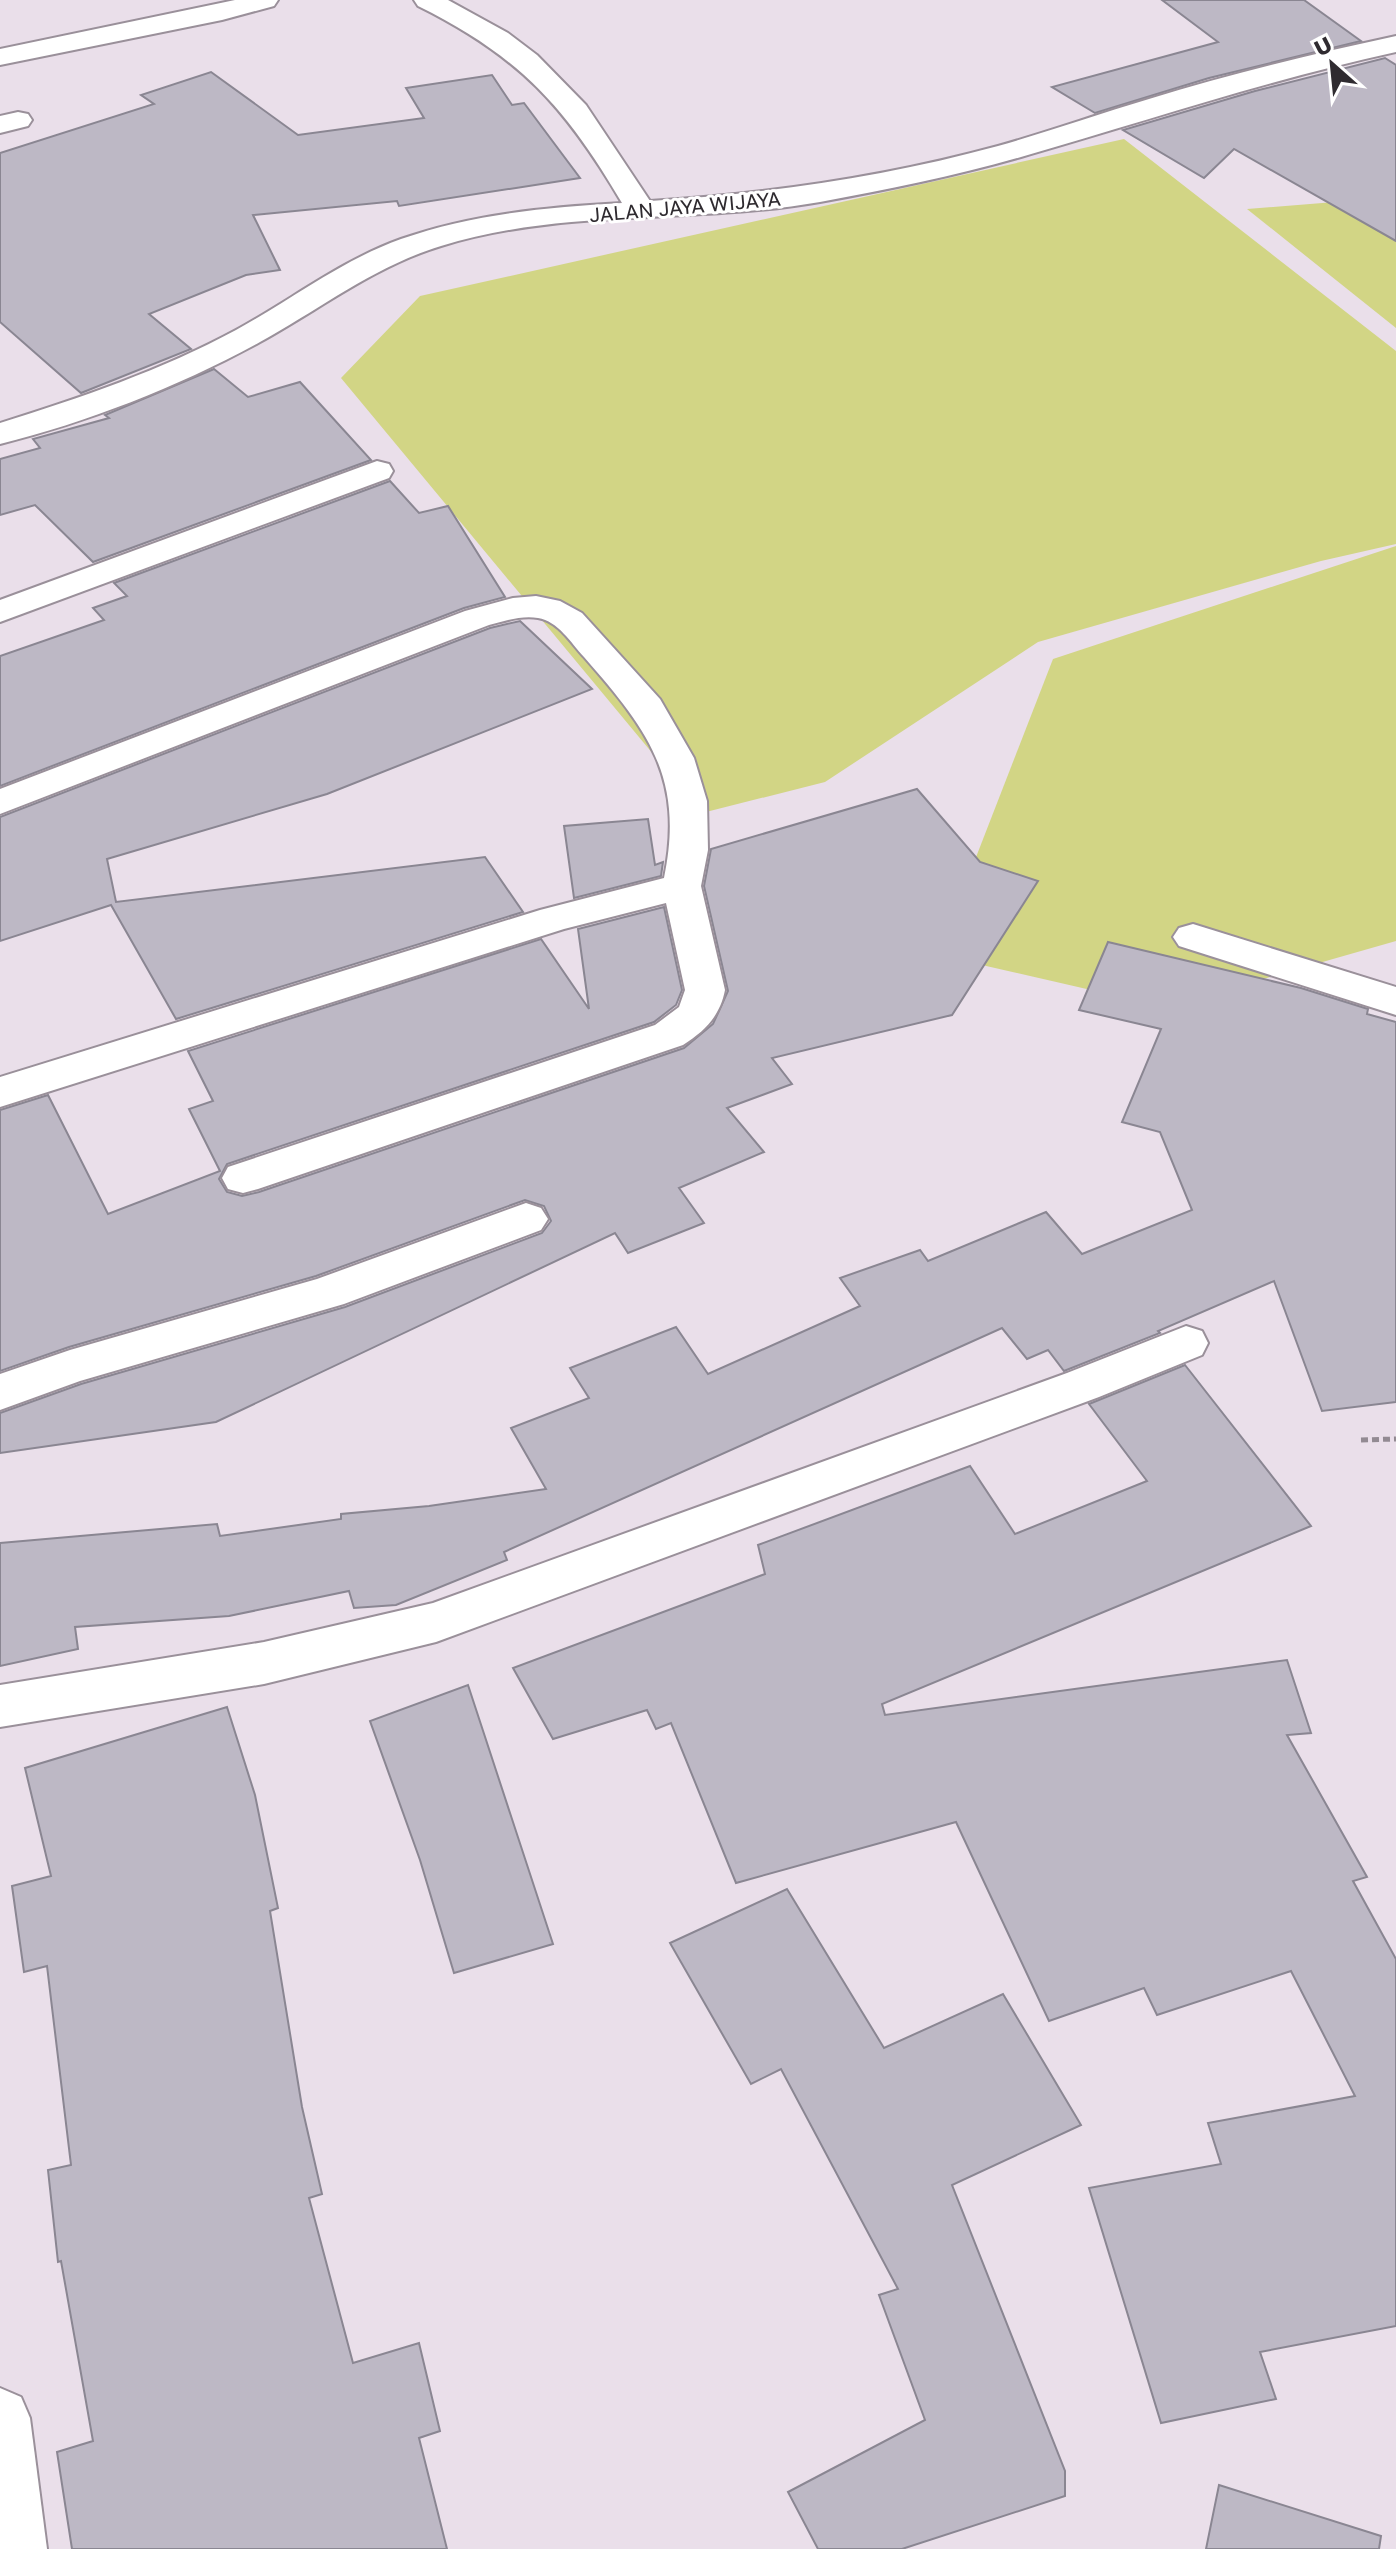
<svg xmlns="http://www.w3.org/2000/svg" width="1396" height="2549" viewBox="0 0 1396 2549" font-family="'Golos Text',sans-serif">
<style>
.green{fill:#d2d585}
.building{fill:#bdb8c5;stroke:#8a8692;stroke-width:2}
.lines{fill:none;stroke-linecap:round;stroke-linejoin:round}
.minor-casing{stroke:#9a909a;stroke-width:4}
.path{stroke:#928a92;stroke-width:5;stroke-dasharray:7 4;stroke-linecap:butt}
.minor{fill:#fff;fill-rule:evenodd}
.labels{text-anchor:middle;dominant-baseline:central;stroke-width:6;stroke-linejoin:round;paint-order:stroke}
.far-street-label{font-size:20px;fill:#2f2b30;stroke:#fff}
</style>
<rect width="100%" height="100%" fill="#eadfea"/>
<g class="green">
<polygon points="1124,139 1396,351 1396,544 1321,561 1038,642 825,782 702,813 341,378 420,296"/>
<polygon points="1396,180 1396,328 1247,209 1347,201"/>
<polygon points="1396,546 1396,941 1165,1007 938,955 1053,659"/>
</g>
<g class="building">
<polygon points="1162,0 1304,0 1361,41 1209,78 1095,113 1052,87 1218,42"/>
<polygon points="1385,58 1396,65 1396,241 1234,149 1204,178 1123,130 1255,91"/>
<polygon points="211,72 298,135 424,118 406,88 492,75 512,105 524,103 580,178 399,206 397,201 253,215 280,270 246,275 149,314 191,349 81,393 0,322 0,153 154,104 141,95"/>
<polygon points="214,369 248,397 300,382 371,460 93,562 35,505 0,515 0,459 40,448 33,439 109,418 105,415"/>
<polygon points="390,481 419,513 448,506 505,597 464,608 0,786 0,656 104,620 93,608 127,596 114,583"/>
<polygon points="520,621 592,689 327,794 107,859 116,902 485,857 523,912 176,1019 111,905 0,941 0,817 490,628"/>
<polygon points="917,789 980,862 1038,881 952,1015 772,1058 792,1084 727,1108 764,1152 679,1188 704,1223 628,1253 615,1233 216,1422 0,1453 0,1413 81,1384 345,1307 542,1233 551,1221 544,1206 525,1200 316,1276 69,1347 0,1371 0,1110 48,1095 108,1214 220,1171 189,1109 213,1101 188,1051 541,939 589,1009 578,929 664,907 682,990 676,1005 654,1022 227,1164 219,1179 227,1192 242,1196 259,1192 684,1048 713,1024 728,991 704,886 711,849"/>
<polygon points="648,819 655,865 663,862 661,876 574,898 564,826"/>
<polygon points="1108,942 1301,988 1368,1009 1367,1014 1396,1022 1396,1402 1322,1411 1274,1281 1158,1331 1160,1333 1064,1371 1048,1350 1027,1359 1002,1328 504,1552 507,1560 396,1605 354,1608 349,1591 229,1616 75,1627 78,1649 0,1666 0,1543 217,1524 220,1536 341,1519 341,1514 429,1506 546,1489 511,1428 589,1398 570,1368 676,1327 708,1374 860,1306 840,1278 920,1250 928,1261 1046,1212 1082,1254 1192,1210 1160,1132 1122,1122 1161,1029 1079,1010"/>
<polygon points="1185,1365 1311,1526 882,1704 885,1715 1287,1660 1311,1733 1287,1735 1367,1877 1353,1881 1396,1959 1396,2326 1260,2352 1276,2399 1161,2423 1089,2188 1221,2164 1208,2123 1355,2096 1291,1971 1157,2015 1144,1988 1049,2021 956,1822 736,1883 671,1723 656,1729 647,1710 553,1739 513,1668 765,1574 758,1545 970,1466 1015,1534 1147,1481 1089,1404"/>
<polygon points="468,1685 553,1944 454,1973 420,1860 370,1721"/>
<polygon points="227,1707 255,1795 278,1908 270,1911 302,2107 322,2194 309,2198 353,2363 419,2343 440,2431 419,2438 447,2549 72,2549 57,2452 93,2441 61,2261 58,2262 48,2170 71,2165 47,1966 24,1972 12,1886 51,1876 25,1768"/>
<polygon points="787,1889 884,2048 1003,1994 1081,2125 952,2185 1065,2471 1065,2496 902,2549 818,2549 788,2492 925,2420 879,2295 898,2289 781,2069 751,2084 670,1943"/>
<polygon points="1219,2485 1381,2536 1379,2549 1206,2549"/>
</g>
<g class="lines">
<g class="minor-casing">
<g id="minor">
<polygon points="235,0 278,0 274,6 222,20 0,65 0,49"/>
<path d="M414 0H448L508 33 537 55 586 105 650 201C767 194 884 177 998 146 1048 132 1098 114 1149 99 1230 74 1313 54 1396 36V52C1268 80 1146 121 1021 157 955 176 887 190 820 202 695 224 563 208 441 246 375 266 320 309 260 342 180 386 88 422 0 444V423C80 398 162 370 236 330 291 300 342 260 401 239 472 214 547 207 622 203 565 106 519 56 418 6Z"/>
<polygon points="18,112 28,114 32,120 28,126 0,133 0,116"/>
<polygon points="377,461 389,464 393,471 389,478 0,622 0,600"/>
<path d="M536 596 560 601 582 613 660 699 694 758 707 801 708 850 701 886 725 990C720 1016 705 1031 683 1045L258 1189 243 1193 228 1189 222 1178 228 1167 655 1025 679 1007 685 990 666 903 564 929 0 1107V1077L540 910 664 878C685 777 647 729 584 657 571 643 558 621 538 618 522 615 505 621 489 625L0 814V789L465 611 513 598Z"/>
<polygon points="1193,924 1396,987 1396,1015 1179,946 1173,937 1179,928"/>
<polygon points="526,1203 541,1208 548,1219 541,1230 344,1304 80,1381 0,1410 0,1374 70,1350 317,1279"/>
<polygon points="1186,1326 1202,1331 1208,1343 1202,1355 1099,1397 436,1642 264,1684 0,1727 0,1685 264,1642 433,1603 1067,1373"/>
<polygon points="0,2388 21,2397 30,2418 47,2549 0,2549"/>
</g>
</g>
<polyline class="path" points="1361,1440 1396,1439"/>
<use href="#minor" class="minor"/>
</g>
<g class="labels">
<g class="far-street-label">
<text transform="translate(685 206) rotate(-5)">JALAN JAYA WIJAYA</text>
</g>
</g>
<g transform="translate(1332 64) rotate(333)" stroke="#ffffff" stroke-width="6" paint-order="stroke">
<path d="M0-6L14 30L0 20L-14 30Z" fill="#2f2b30"/>
<text y="-12" font-size="22" font-weight="bold" text-anchor="middle" fill="#2f2b30">U</text>
</g>
</svg>
